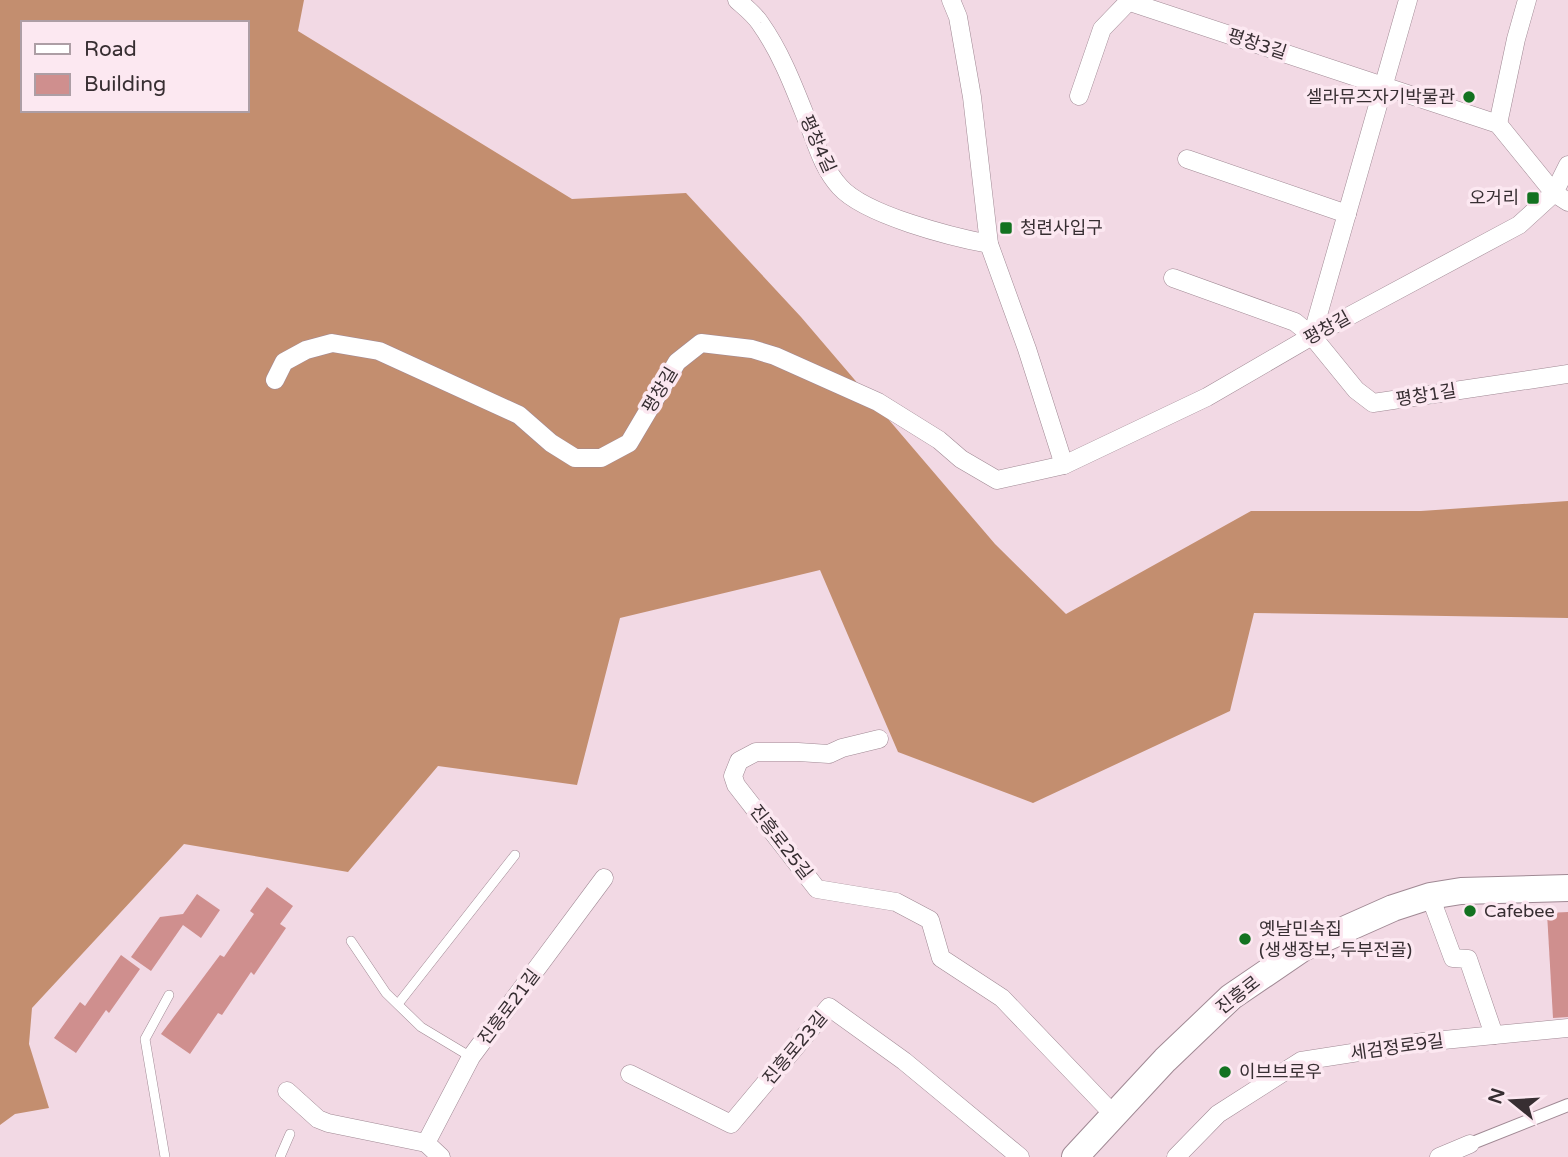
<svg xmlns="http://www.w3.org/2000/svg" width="1568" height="1157" viewBox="0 0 1568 1157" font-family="'Varela Round','Noto Sans KR',sans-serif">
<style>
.forest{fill:#c38e6f;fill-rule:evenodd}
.building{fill:#cf8f8e}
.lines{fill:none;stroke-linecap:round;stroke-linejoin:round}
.service-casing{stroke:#a08994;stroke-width:10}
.pedestrian-casing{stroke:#a08994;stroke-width:14}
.minor-casing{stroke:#a08994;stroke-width:19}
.primary-casing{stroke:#a08994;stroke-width:28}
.service{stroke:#fff;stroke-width:9}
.pedestrian{stroke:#fff;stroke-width:12}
.minor{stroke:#fff;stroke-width:18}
.primary{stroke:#fff;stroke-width:26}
.poi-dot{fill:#137220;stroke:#fce8f1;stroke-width:2.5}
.labels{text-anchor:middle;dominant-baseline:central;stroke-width:7;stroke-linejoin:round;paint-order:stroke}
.street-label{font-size:18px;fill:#372e32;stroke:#fce8f1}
.poi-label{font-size:18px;fill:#372e32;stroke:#fce8f1;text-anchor:start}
</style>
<rect width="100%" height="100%" fill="#f2d9e4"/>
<path class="forest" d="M0 0H304L298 31 572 199 686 193 801 317 995 544 1066 614 1251 511H1421L1568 501V618L1254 613 1230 711 1033 803 898 752 820 570 620 618 577 785 438 766 348 872 184 844 32 1008 29 1044 49 1108 15 1114 0 1125ZM23 23H247V110H23Z"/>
<g class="building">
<polygon points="267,887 293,906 280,924 286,928 254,975 251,972 222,1015 218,1013 190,1054 161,1034 220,955 224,957 254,914 250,911"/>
<polygon points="197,894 220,910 201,938 183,925 151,971 131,957 160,917 183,914"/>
<polygon points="1568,912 1568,1017 1553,1018 1547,913"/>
<polygon points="121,955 140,969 109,1013 106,1010 76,1053 54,1038 80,1002 85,1006"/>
</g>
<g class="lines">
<g class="service-casing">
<g id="service">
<polyline points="351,941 386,993 421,1027 471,1057"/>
<polyline points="398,1004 515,855"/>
<polyline points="165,1157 145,1039 169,995"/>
<polyline points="280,1157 290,1134"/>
</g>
</g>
<g class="pedestrian-casing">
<polyline id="pedestrian" points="1470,1144 1568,1105"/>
</g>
<g class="minor-casing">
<g id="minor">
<path d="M737 0C745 7 754 14 760 23 782 54 795 90 809 125 817 146 824 170 840 187 865 215 952 237 989 244"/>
<polyline points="951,0 958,17 972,97 989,244 1027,349 1064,465"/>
<polyline points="1130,2 1498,124 1554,193 1568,202"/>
<polyline points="1079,96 1102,29 1130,0"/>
<polyline points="1498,124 1516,39 1527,0"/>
<polyline points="1187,159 1347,214"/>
<polyline points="1173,278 1295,322 1312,336 1356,390 1373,403 1568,374"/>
<polyline points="1312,336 1408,0"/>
<polyline points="275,380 284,362 306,350 332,343 379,351 519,415 551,443 575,458 601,458 629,443 677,362 701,343 752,349 775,356 878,402 939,440 961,459 997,480 1064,465 1207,397 1312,336 1519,225 1554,193 1568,165"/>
<polyline points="879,739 842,748 829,754 798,752 756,752 739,761 733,776 736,785 817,889 896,902 930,920 941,958 1002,998 1115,1116"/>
<polyline points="1430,896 1453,958 1468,959 1494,1035"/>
<polyline points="630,1074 731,1124 829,1007 904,1061 1020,1157"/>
<polyline points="287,1091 318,1119 328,1123 426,1143"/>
<polyline points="441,1157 426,1143 471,1057 604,878"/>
<polyline points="1176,1157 1218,1114 1301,1061 1423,1042 1568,1028"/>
<polyline points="1439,1157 1470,1144"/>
</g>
</g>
<g class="primary-casing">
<polyline id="primary" points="1075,1157 1165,1060 1231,997 1303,948 1393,908 1430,896 1461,891 1568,888"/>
</g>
<use href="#service" class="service"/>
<use href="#pedestrian" class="pedestrian"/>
<use href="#minor" class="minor"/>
<use href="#primary" class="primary"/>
</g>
<g class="poi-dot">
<circle cx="1469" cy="97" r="7"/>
<rect x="1526" y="191" width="14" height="14" rx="3.5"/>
<rect x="999" y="221" width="14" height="14" rx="3.5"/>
<circle cx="1470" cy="911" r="7"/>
<circle cx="1245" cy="939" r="7"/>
<circle cx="1225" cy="1072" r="7"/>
</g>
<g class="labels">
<g class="street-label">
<text transform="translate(1257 44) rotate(18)">평창3길</text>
<text transform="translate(818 144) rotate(66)">평창4길</text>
<text transform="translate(1327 328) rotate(-29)">평창길</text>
<text transform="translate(660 390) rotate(-59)">평창길</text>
<text transform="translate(1426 395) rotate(-9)">평창1길</text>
<text transform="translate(781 842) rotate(52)">진흥로25길</text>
<text transform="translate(1238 995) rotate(-38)">진흥로</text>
<text transform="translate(509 1007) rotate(-53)">진흥로21길</text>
<text transform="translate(1397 1047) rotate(-8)">세검정로9길</text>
<text transform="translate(795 1048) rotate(-50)">진흥로23길</text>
</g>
<g class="poi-label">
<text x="1455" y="97" text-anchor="end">셀라뮤즈자기박물관</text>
<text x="1519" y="198" text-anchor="end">오거리</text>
<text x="1020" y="228">청련사입구</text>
<text x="1484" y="911">Cafebee</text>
<text x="1259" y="929">옛날민속집<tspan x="1259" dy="21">(생생장보, 두부전골)</tspan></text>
<text x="1239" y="1072">이브브로우</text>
</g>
</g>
<rect x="21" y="21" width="228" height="91" fill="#fce8f1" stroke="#ad9ea5" stroke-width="2"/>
<rect x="35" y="44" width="35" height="10" fill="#ffffff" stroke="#ad9ea5" stroke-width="2"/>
<text x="84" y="56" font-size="21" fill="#372e32">Road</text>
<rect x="35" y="74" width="35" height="21" fill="#cf8f8e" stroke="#ad9ea5" stroke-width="2"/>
<text x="84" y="91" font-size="21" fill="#372e32">Building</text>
<g transform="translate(1512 1101) rotate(288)" stroke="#fce8f1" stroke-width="5" paint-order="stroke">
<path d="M0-5L12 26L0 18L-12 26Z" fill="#372e32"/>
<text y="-10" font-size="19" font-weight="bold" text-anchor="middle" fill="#372e32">N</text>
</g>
</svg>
